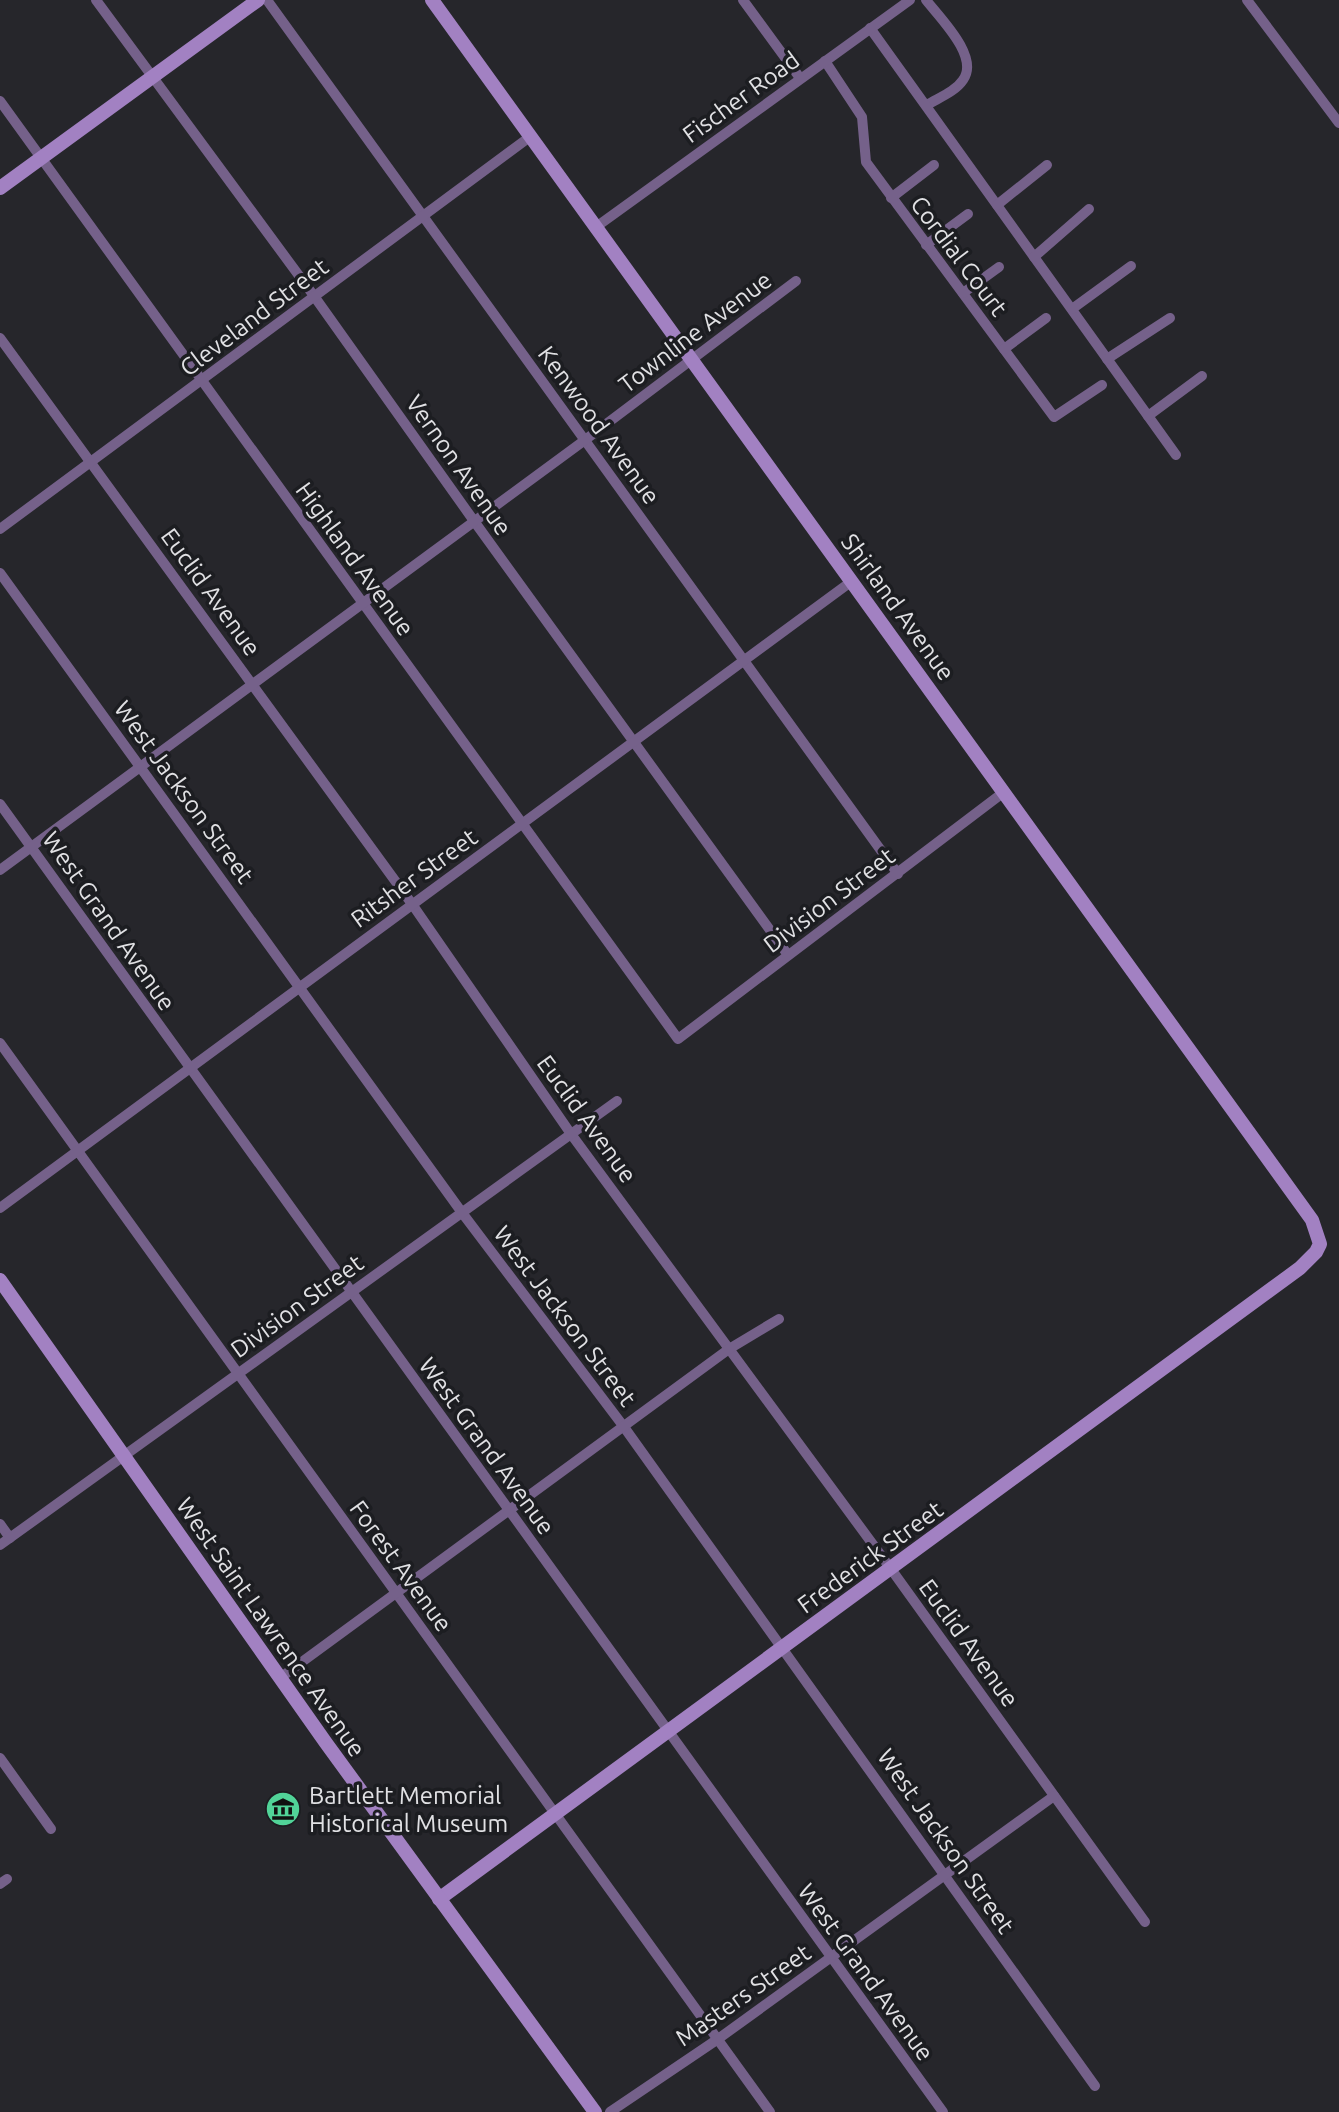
<svg xmlns="http://www.w3.org/2000/svg" width="1339" height="2112" viewBox="0 0 1339 2112" font-family="Ubuntu,sans-serif">
<style>
.lines{fill:none;stroke-linecap:round;stroke-linejoin:round}
.street{stroke:#75618a;stroke-width:10}
.secondary{stroke:#a281c2;stroke-width:14}
.labels{text-anchor:middle;dominant-baseline:central;stroke-width:7;stroke-linejoin:round;paint-order:stroke}
.street-label{font-size:24px;fill:#e1e1e4;stroke:#1c1d21}
.poi-label{font-size:24px;fill:#e1e1e4;stroke:#1c1d21;text-anchor:start}
</style>
<rect width="100%" height="100%" fill="#26262b"/>
<g class="lines">
<g class="street">
<polyline points="96,0 314,296 474,521 788,955"/>
<polyline points="267,0 898,874"/>
<polyline points="743,0 800,78"/>
<path d="M926 0C940 18 980 57 963 80 955 92 938 98 927 105"/>
<polyline points="1247,0 1339,123"/>
<polyline points="870,28 1176,455"/>
<polyline points="825,61 862,117 866,162 1054,417 1102,385"/>
<polyline points="0,101 678,1039 1004,792"/>
<polyline points="891,198 934,165"/>
<polyline points="997,205 1047,165"/>
<polyline points="596,227 910,0"/>
<polyline points="926,245 968,214"/>
<polyline points="1034,257 1089,209"/>
<polyline points="963,293 999,267"/>
<polyline points="1072,309 1131,266"/>
<polyline points="0,338 412,904 571,1134 891,1569 1145,1922"/>
<polyline points="1004,349 1046,318"/>
<polyline points="1107,359 1170,318"/>
<polyline points="1148,416 1202,376"/>
<polyline points="0,529 531,136"/>
<polyline points="0,573 463,1214 624,1427 1095,2086"/>
<polyline points="0,804 943,2112"/>
<polyline points="0,870 585,440 796,281"/>
<polyline points="0,1043 770,2112"/>
<polyline points="0,1208 852,581"/>
<polyline points="0,1524 10,1538"/>
<polyline points="0,1545 617,1101"/>
<polyline points="280,1678 729,1349 779,1319"/>
<polyline points="0,1758 51,1829"/>
<polyline points="0,1884 7,1879"/>
<polyline points="610,2112 718,2039 1054,1796"/>
</g>
<g class="secondary">
<polyline points="432,0 1312,1220 1320,1244 1316,1252 1300,1268 439,1899"/>
<polyline points="0,188 258,0"/>
<polyline points="0,1280 326,1743 595,2112"/>
</g>
</g>
<defs>
<g id="museum-disc" transform="scale(1.8)"><circle r="9.5" fill="#51d398" stroke="#1c1d21"/><path d="M0-6L6-3V-2H-6V-3ZM-5-1h2V3h-2ZM-1-1h2V3h-2ZM3-1h2V3H3ZM-6 4H6V6H-6Z" fill="#111"/></g>
</defs>
<g fill-rule="evenodd">
<use href="#museum-disc" x="283" y="1809"/>
</g>
<g class="labels">
<g class="street-label">
<text transform="translate(741 97) rotate(-36)">Fischer Road</text>
<text transform="translate(959 256) rotate(53)">Cordial Court</text>
<text transform="translate(254 317) rotate(-37)">Cleveland Street</text>
<text transform="translate(695 332) rotate(-37)">Townline Avenue</text>
<text transform="translate(599 425) rotate(54)">Kenwood Avenue</text>
<text transform="translate(459 465) rotate(55)">Vernon Avenue</text>
<text transform="translate(355 559) rotate(54)">Highland Avenue</text>
<text transform="translate(211 592) rotate(54)">Euclid Avenue</text>
<text transform="translate(898 607) rotate(54)">Shirland Avenue</text>
<text transform="translate(184 792) rotate(54)">West Jackson Street</text>
<text transform="translate(414 878) rotate(-36)">Ritsher Street</text>
<text transform="translate(829 900) rotate(-37)">Division Street</text>
<text transform="translate(109 921) rotate(55)">West Grand Avenue</text>
<text transform="translate(587 1119) rotate(54)">Euclid Avenue</text>
<text transform="translate(297 1306) rotate(-36)">Division Street</text>
<text transform="translate(565 1316) rotate(53)">West Jackson Street</text>
<text transform="translate(487 1446) rotate(54)">West Grand Avenue</text>
<text transform="translate(870 1557) rotate(-36)">Frederick Street</text>
<text transform="translate(401 1566) rotate(54)">Forest Avenue</text>
<text transform="translate(271 1627) rotate(55)">West Saint Lawrence Avenue</text>
<text transform="translate(969 1643) rotate(54)">Euclid Avenue</text>
<text transform="translate(946 1841) rotate(55)">West Jackson Street</text>
<text transform="translate(866 1972) rotate(54)">West Grand Avenue</text>
<text transform="translate(743 1995) rotate(-35)">Masters Street</text>
</g>
<g class="poi-label">
<text x="309" y="1795">Bartlett Memorial<tspan x="309" dy="28">Historical Museum</tspan></text>
</g>
</g>
</svg>
